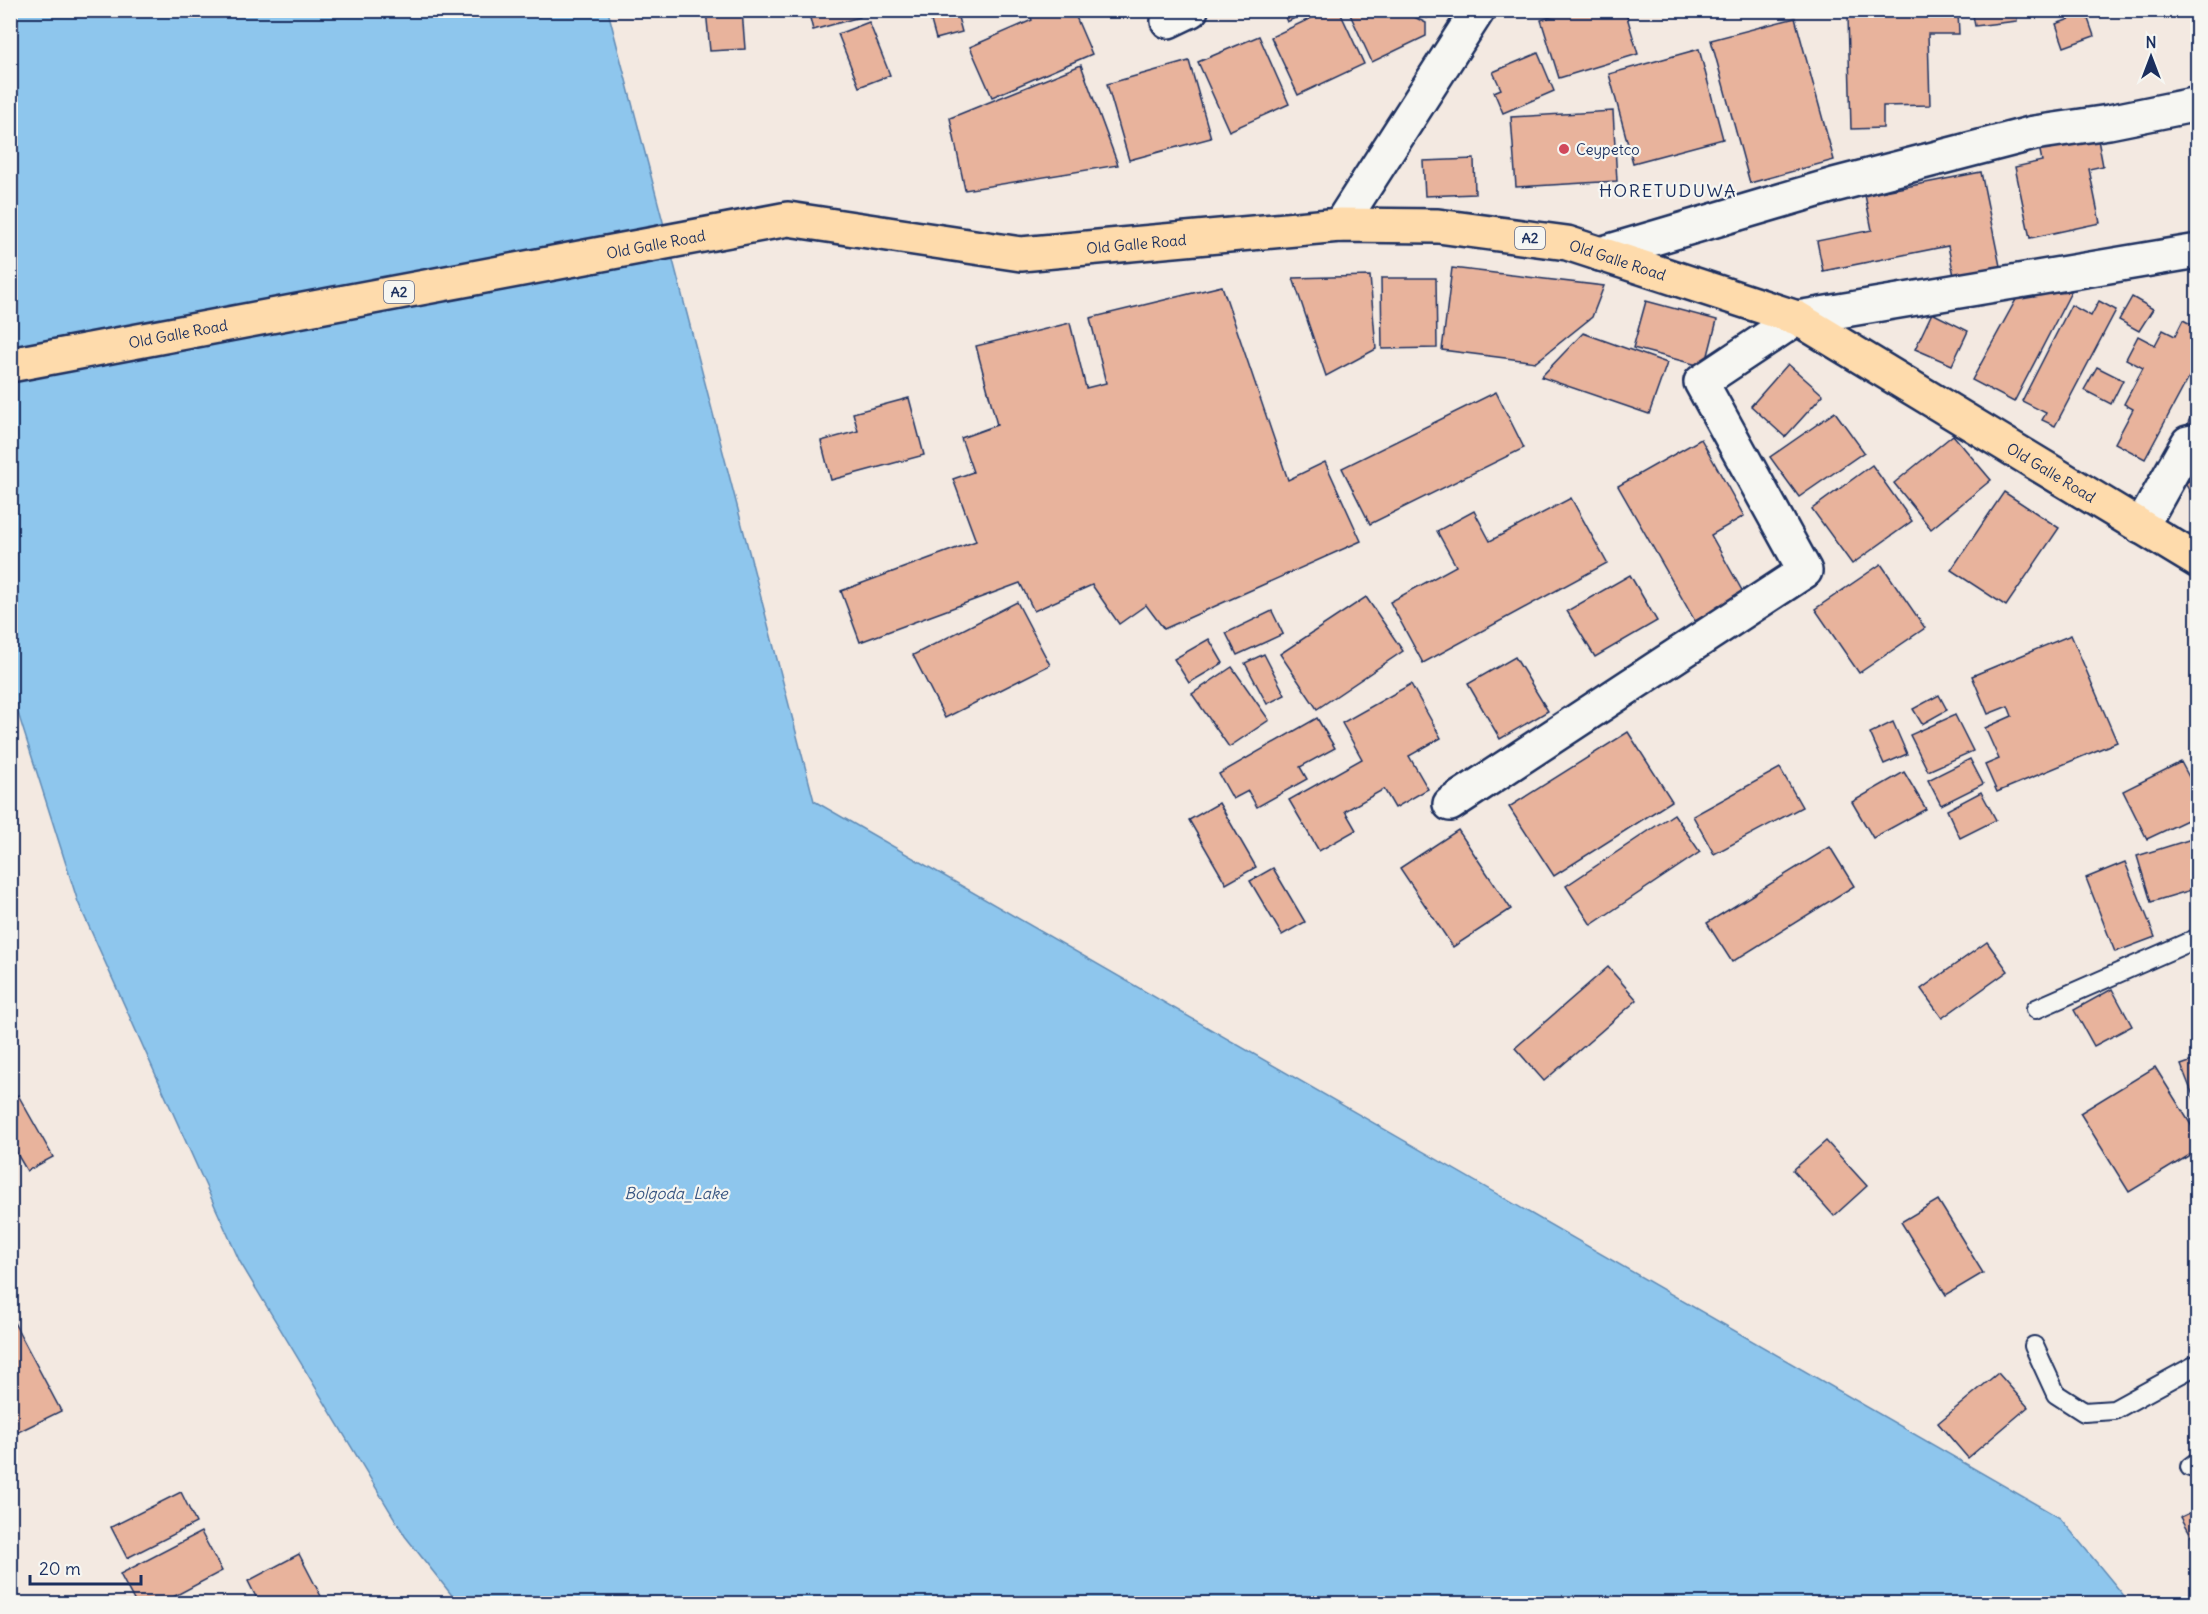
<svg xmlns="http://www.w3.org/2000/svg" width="2208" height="1614" viewBox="0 0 2208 1614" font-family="Delius,sans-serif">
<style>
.water{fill:#8ec6ed;stroke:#608ab4;stroke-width:1.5}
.building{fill:#e8b39c;stroke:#1b2f5e;stroke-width:1.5}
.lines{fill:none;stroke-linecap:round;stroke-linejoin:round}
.lane-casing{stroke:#1b2f5e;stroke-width:22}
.street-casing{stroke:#1b2f5e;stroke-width:38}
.highway-casing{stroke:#1b2f5e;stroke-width:38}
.lane{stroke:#f6f6f2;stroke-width:18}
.street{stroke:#f6f6f2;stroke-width:33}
.highway{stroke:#fedbac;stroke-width:33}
.poi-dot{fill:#d1495b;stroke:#f6f6f2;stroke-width:2}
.labels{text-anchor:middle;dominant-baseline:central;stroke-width:4.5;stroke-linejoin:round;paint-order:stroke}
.shield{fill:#f6f6f2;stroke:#5d6b8a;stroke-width:1.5}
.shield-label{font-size:14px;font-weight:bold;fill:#1b2f5e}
.poi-label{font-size:15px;fill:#1b2f5e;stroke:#f6f6f2;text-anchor:start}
.street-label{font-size:15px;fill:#1b2f5e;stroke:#f6f6f2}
.water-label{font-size:16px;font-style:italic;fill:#385582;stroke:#f6f6f2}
.quarter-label{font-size:18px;letter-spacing:1.5px;fill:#1b2f5e;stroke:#f6f6f2}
</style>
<rect width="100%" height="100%" fill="#f3e9e1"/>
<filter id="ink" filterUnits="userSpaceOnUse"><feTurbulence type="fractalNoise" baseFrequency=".0167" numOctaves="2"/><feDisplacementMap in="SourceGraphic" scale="12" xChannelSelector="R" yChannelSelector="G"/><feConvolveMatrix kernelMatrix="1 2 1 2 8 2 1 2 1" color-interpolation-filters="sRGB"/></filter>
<g filter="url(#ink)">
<polygon class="water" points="10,11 608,11 814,801 2060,1518 2130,1603 458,1603 405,1536 240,1262 78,902 11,691"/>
<g class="building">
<polygon points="706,10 742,10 745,49 710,51"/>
<polygon points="808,10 858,10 860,17 813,30"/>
<polygon points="928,10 956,10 962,32 936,39"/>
<polygon points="1028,10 1073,10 1092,54 992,97 970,47 1032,20"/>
<polygon points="1282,10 1311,10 1287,22"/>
<polygon points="1328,10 1339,10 1364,64 1298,95 1271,37"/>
<polygon points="1348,10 1401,10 1426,23 1426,36 1372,62"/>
<polygon points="1413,10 1431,10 1427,18"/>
<polygon points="1572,10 1625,10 1638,54 1559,78 1541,20"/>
<polygon points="1972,10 2016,10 2017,21 1975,26"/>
<polygon points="1958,13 1959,34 1928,34 1930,105 1883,106 1883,128 1851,129 1848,15"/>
<polygon points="2086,13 2094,36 2064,47 2056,24"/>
<polygon points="1795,18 1834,160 1750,183 1711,40"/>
<polygon points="869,22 890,75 859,87 838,34"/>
<polygon points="1259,36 1289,104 1229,131 1198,62"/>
<polygon points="1699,49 1723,139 1633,163 1609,74"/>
<polygon points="1538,53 1554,91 1503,113 1494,92 1501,89 1493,72"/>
<polygon points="1189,61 1211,138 1129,160 1107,84"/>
<polygon points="1081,65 1118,165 965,190 950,118"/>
<polygon points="1613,111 1617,181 1516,187 1511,117"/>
<polygon points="2096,129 2103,166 2089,169 2100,223 2030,238 2015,167 2042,161 2038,141"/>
<polygon points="1474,159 1475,194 1425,196 1423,161"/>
<polygon points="1981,172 2002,276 1956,286 1948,246 1823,271 1817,241 1872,230 1865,195"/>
<polygon points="1452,268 1604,286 1592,317 1536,362 1442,350"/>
<polygon points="1370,276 1376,349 1326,376 1293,278"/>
<polygon points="1381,278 1436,278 1437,348 1382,349"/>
<polygon points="1222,286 1288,480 1325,462 1361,541 1164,629 1146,605 1119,624 1092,585 1034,611 1020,583 860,642 841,591 976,541 953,479 973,472 961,438 997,425 976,346 1070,323 1086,388 1106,383 1090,318"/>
<polygon points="2071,292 2014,402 1972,380 2018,296"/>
<polygon points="2132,297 2153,309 2139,331 2119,320"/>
<polygon points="1646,301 1717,320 1705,367 1633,348"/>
<polygon points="2099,301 2116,310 2055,426 2042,420 2046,413 2022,401 2071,305 2091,316"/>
<polygon points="1932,313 1968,331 1952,365 1915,349"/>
<polygon points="2183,320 2198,328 2198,360 2145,459 2115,443 2133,409 2124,404 2143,368 2126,359 2138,336 2155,345 2163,330 2175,336"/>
<polygon points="1583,333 1667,363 1649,414 1541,377"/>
<polygon points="1788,364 1823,395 1785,437 1751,406"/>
<polygon points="2097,367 2123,380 2111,404 2084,390"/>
<polygon points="1496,392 1524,448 1370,524 1342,468"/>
<polygon points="909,398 924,455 831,480 821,441 858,431 853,413"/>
<polygon points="2198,400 2198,429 2187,425"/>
<polygon points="1835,412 1864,452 1799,497 1770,457"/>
<polygon points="1953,435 1991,480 1931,529 1894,483"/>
<polygon points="1701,439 1744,516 1711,535 1744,594 1695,621 1618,486"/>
<polygon points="1872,465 1912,521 1852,564 1812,509"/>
<polygon points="2198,476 2198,506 2185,483"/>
<polygon points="2004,492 2059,528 2006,606 1951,570"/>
<polygon points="1571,498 1607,563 1423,663 1390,602 1456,566 1437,531 1474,511 1490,541"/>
<polygon points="1881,564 1925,628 1859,673 1815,609"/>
<polygon points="1630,575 1657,621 1595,657 1567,611"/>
<polygon points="1366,597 1403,651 1317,709 1280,654"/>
<polygon points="1017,602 1050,665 945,718 913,655"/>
<polygon points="1272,611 1283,634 1237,655 1226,633"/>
<polygon points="2071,635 2117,742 1997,792 1985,765 1999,759 1985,728 2012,716 2008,706 1988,714 1972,676"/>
<polygon points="1209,639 1223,663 1189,683 1174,659"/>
<polygon points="1264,654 1285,695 1267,704 1245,663"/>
<polygon points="1515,657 1548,711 1500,739 1468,684"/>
<polygon points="1232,667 1269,720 1229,747 1192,694"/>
<polygon points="1411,684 1441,738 1409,756 1428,789 1395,808 1384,789 1345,811 1356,830 1319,851 1289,800 1362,759 1342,723"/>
<polygon points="1939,695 1947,710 1922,724 1913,709"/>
<polygon points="1955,715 1973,751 1928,771 1910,735"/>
<polygon points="1317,718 1335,748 1300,767 1307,779 1257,807 1248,791 1233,799 1219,774"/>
<polygon points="1893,722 1907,754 1884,764 1870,733"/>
<polygon points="1628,732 1672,801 1554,876 1509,807"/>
<polygon points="1970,759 1983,784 1941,805 1928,780"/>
<polygon points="2181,762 2198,794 2198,815 2147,839 2123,791"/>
<polygon points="1780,768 1802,807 1714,854 1693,816"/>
<polygon points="1904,772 1926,809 1873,838 1852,802"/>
<polygon points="1981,792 1996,820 1960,838 1947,810"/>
<polygon points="1219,803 1256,867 1226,884 1189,820"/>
<polygon points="1674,814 1700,852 1591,925 1566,886"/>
<polygon points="1458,830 1511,909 1453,947 1400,868"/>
<polygon points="2198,837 2198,888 2151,902 2137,856"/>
<polygon points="1830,847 1854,886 1732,962 1707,923"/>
<polygon points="2125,862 2155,937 2115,952 2086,878"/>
<polygon points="1273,868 1305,922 1282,935 1250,881"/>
<polygon points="1987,942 2008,971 1942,1018 1921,989"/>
<polygon points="1608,967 1637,1000 1544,1081 1515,1048"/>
<polygon points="2112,989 2132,1026 2094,1046 2074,1010"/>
<polygon points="2198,1059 2198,1108 2181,1065"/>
<polygon points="2155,1067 2198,1136 2198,1150 2129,1192 2080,1113"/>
<polygon points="18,1095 53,1157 27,1171 10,1142 10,1099"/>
<polygon points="1826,1141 1867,1186 1834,1216 1793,1170"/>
<polygon points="1938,1200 1983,1273 1946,1295 1901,1222"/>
<polygon points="10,1315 61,1411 10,1436"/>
<polygon points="1998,1373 2028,1407 1968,1458 1938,1423"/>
<polygon points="181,1492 196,1523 127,1558 111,1527"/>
<polygon points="2198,1509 2198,1547 2181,1517"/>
<polygon points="201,1532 222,1571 160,1604 136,1604 120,1574"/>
<polygon points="299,1554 325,1604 249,1604 257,1599 248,1581"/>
</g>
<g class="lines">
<g class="lane-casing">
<g id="lane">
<polyline points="2036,1009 2198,938"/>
<polyline points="2034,1346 2056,1394 2084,1412 2114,1410 2198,1364"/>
<polyline points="2190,1467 2198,1461"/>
</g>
</g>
<g class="street-casing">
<g id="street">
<polyline points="1168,21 1191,10"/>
<polyline points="1340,225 1478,10"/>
<polyline points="1600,254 1834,185 2034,133 2109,122 2198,104"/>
<polyline points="2141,527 2188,443 2198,441"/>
<polyline points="1450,804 1805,571 1701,382 1797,318 2198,251"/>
</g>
</g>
<g class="highway-casing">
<g id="highway">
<path id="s1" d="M10 365 788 219 1021 254 1340 225 1438 226 1567 243 1797 318 2198 561"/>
</g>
</g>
<use href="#lane" class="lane"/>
<use href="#street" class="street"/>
<use href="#highway" class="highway"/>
</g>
</g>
<circle class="poi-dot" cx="1564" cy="149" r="6"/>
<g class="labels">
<g class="shield">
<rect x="1515" y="227" width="30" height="22" rx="4.5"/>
<rect x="384" y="281" width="30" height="22" rx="4.5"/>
</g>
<g class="shield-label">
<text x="1530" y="238">A2</text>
<text x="399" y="292">A2</text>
</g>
<g class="poi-label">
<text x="1576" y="149">Ceypetco</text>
</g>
<g class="street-label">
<text stroke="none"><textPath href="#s1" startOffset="1143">Old Galle Road</textPath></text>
<text stroke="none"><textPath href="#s1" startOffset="657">Old Galle Road</textPath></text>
<text stroke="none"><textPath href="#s1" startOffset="1629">Old Galle Road</textPath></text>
<text stroke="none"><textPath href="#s1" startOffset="171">Old Galle Road</textPath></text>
<text stroke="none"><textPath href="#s1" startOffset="2115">Old Galle Road</textPath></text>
</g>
<g class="water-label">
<text x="676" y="1193">Bolgoda_Lake</text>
</g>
<g class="quarter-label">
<text x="1668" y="190">HORETUDUWA</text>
</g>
</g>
<rect width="2208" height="1614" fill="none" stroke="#f6f6f2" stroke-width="36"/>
<rect x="18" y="18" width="2172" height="1578" fill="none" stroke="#1b2f5e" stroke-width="2" filter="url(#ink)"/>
<g transform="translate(2151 57)" stroke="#f6f6f2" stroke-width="4.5" paint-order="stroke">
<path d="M0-4.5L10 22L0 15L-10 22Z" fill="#1b2f5e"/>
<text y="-9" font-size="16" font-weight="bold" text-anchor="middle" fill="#1b2f5e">N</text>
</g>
<path d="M30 1575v9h111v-9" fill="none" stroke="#1b2f5e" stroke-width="3"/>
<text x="39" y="1575" font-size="18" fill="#1b2f5e" stroke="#f6f6f2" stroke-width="4.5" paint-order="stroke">20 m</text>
</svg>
